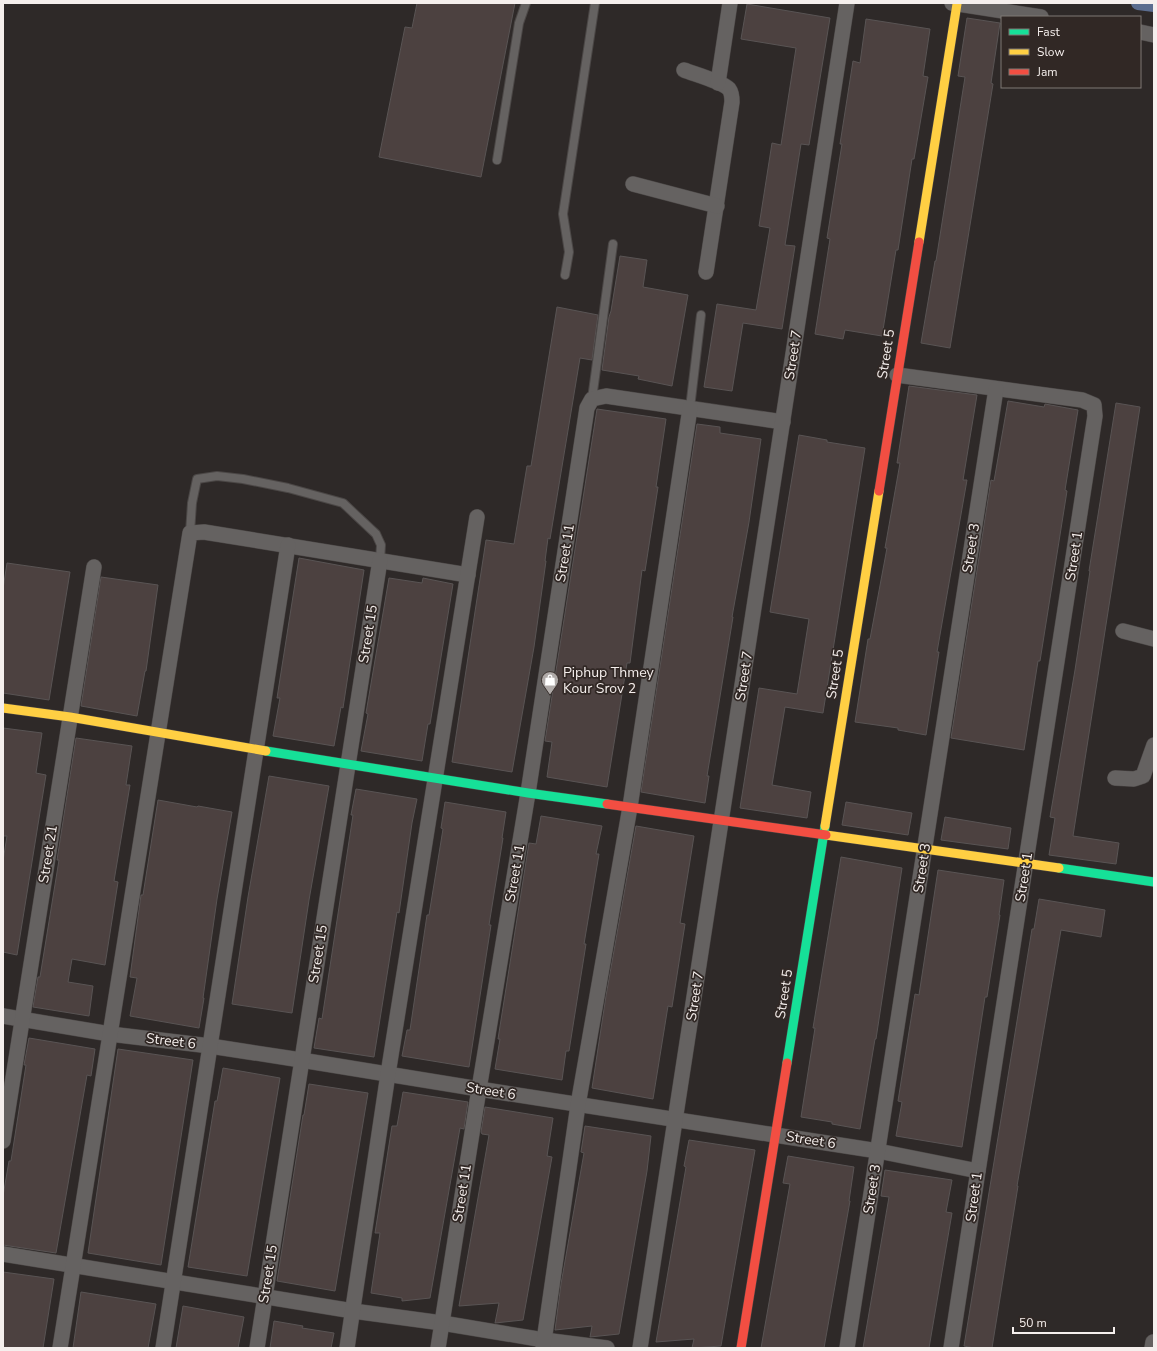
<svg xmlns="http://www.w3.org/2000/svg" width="1157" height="1351" viewBox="0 0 1157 1351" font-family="'Nunito Sans',sans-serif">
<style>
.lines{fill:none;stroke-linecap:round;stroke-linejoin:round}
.canal{stroke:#5b6d8f;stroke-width:14}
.building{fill:#4c4140;stroke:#595454}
.lane-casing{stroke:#4b4746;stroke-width:10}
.street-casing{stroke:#4b4746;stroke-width:16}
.fast-casing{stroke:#4b4746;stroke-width:10}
.slow-casing{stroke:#4b4746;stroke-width:10}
.jam-casing{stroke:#4b4746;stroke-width:10}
.lane{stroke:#656261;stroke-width:8}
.street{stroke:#656261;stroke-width:15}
.fast{stroke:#16e098;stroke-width:9}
.slow{stroke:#ffcf43;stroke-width:9}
.jam{stroke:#f24e42;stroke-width:9}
.labels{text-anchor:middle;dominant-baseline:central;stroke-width:3.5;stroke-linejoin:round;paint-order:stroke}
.street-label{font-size:14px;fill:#f5efed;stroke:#312825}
.poi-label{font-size:14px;fill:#f5efed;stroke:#312825;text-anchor:start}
</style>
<rect width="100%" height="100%" fill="#2e2928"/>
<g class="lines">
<polyline class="canal" points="1138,3 1154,5"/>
</g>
<g class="building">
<polygon points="417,3 515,3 481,177 379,157 405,27 412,28"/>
<polygon points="747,4 830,18 809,145 801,144 785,245 795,246 782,329 743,323 732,391 704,387 717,304 756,310 770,228 759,226 772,143 781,145 796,48 741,39"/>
<polygon points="967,18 1000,23 991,83 993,84 950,348 921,343 935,261 936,261 965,77 958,76"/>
<polygon points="866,19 930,29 923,76 928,77 914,159 912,159 898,250 896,250 882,336 845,330 843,339 815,334 830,239 827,238 842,144 840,144 853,61 860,63"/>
<polygon points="620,256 647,260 643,287 688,295 672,386 638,379 639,376 602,370 609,317 611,311"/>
<polygon points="557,307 598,315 592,360 580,358 550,539 548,538 545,561 546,561 534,647 512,772 452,762 486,540 514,544 527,466 531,466"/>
<polygon points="909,386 977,395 963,480 967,480 937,652 939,652 926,735 898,730 898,728 855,722 868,639 870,639 887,548 885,548 900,463 897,463"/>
<polygon points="1008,401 1044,407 1045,404 1078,410 1065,490 1067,491 1040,661 1038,661 1024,750 951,738 991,480 994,481"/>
<polygon points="1116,403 1140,407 1073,836 1119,843 1116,864 1049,855 1055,818 1050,817 1075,670 1090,571 1089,571"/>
<polygon points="597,409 666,419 656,487 658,487 645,571 642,570 630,663 627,663 607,787 547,777 552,742 545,741"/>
<polygon points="697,424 720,427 720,433 761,439 749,522 732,617 733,617 707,776 709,776 705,803 641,792"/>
<polygon points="799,435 827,440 827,442 865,448 823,713 785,707 772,785 811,792 807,818 740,808 759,688 797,694 809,619 770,612"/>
<polygon points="299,558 364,570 343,708 341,707 334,746 273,736 280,698 277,698"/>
<polygon points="7,563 70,572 49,700 3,693 3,589"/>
<polygon points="101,577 158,585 146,671 145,671 137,716 81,706"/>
<polygon points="389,578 422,583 423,578 453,584 430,724 428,724 422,761 361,751 368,714 366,713"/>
<polygon points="3,728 42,733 36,773 46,775 17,955 3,952 3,861 7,836 3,836"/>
<polygon points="76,738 132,746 126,785 130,785 114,881 118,882 105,965 72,959 68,982 93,986 89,1016 33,1007 38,977 40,977 59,860 57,860"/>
<polygon points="269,776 329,786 309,900 292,1013 232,1004 248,897"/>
<polygon points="356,789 417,799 412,823 399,913 397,912 374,1057 314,1048 319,1018 322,1019 353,815 351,815"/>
<polygon points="158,800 197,807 198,806 232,812 217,899 203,998 204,998 199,1028 130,1016 137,978 130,977 141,895 143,895"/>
<polygon points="445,802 506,812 502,838 503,838 489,925 491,925 469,1067 402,1056 407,1030 410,1030 427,915 429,915 443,829 441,828"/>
<polygon points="846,802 912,813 908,835 842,825"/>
<polygon points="541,816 602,826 596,854 599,854 584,944 586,944 569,1051 566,1051 562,1080 495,1069 500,1039 498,1039 529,843 536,844"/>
<polygon points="945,817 1011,828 1008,849 941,840"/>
<polygon points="636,826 694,836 680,923 685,924 672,1007 668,1006 653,1099 592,1088 606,996"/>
<polygon points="841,857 902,868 876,1039 875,1039 860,1129 832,1124 832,1122 801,1117 815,1028 813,1028"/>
<polygon points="938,870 1004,880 999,915 1000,915 987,997 985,997 962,1147 896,1136 902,1102 898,1101 915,994 919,995"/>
<polygon points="1039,899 1105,910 1101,937 1061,930 1017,1186 1018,1186 992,1348 974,1348 964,1346 1032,929 1034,929"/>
<polygon points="29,1038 95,1049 91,1076 87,1075 56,1253 3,1245 3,1196 9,1161 11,1161 26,1065 24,1065"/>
<polygon points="118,1049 193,1060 161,1265 88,1253"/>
<polygon points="223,1068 280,1078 247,1276 188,1267 215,1101 217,1101"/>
<polygon points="309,1084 368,1093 335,1291 277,1281 303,1115 304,1115"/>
<polygon points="403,1092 468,1102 464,1129 460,1128 430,1298 402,1301 402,1298 371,1293 380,1233 375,1233 392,1126 397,1126"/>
<polygon points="485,1107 553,1118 547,1156 552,1157 523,1320 495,1323 499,1303 459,1306 489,1135 482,1134 481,1132"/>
<polygon points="585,1126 651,1136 647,1171 619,1334 590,1337 592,1326 555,1330 561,1284 584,1153 581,1152"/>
<polygon points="689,1140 755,1150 721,1346 692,1348 694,1339 656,1342 686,1167 684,1166"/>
<polygon points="788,1156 854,1167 849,1201 850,1201 824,1348 761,1348 790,1184 783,1183"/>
<polygon points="885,1170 952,1180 946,1212 952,1213 929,1348 863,1348 889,1197 881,1196"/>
<polygon points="3,1272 54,1279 43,1348 3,1348"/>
<polygon points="81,1292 156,1304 148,1348 73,1348"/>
<polygon points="183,1306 244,1317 238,1348 176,1348"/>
<polygon points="274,1321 303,1326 302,1328 334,1333 331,1348 270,1348"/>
</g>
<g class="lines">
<g class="lane-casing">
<g id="lane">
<polyline points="497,160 519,23 526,3"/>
<polyline points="565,275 569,252 563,214 595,3"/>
<polyline points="592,399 613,244"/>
<polyline points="690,408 701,315"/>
<polyline points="190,533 192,503 197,479 217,476 243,479 288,488 343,503 376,534 381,545 380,560"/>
</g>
</g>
<g class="street-casing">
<g id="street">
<polyline points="952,3 1041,17"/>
<polyline points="1140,32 1154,35"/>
<path d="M684 70C694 74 723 82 729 89 732 93 732 98 732 102L706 272"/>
<polyline points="718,83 730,3"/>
<polyline points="633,184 717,206"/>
<polyline points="897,375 1082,400 1094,405 1095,416 978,1171 951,1348"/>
<polyline points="1123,631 1154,639"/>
<polyline points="1115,778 1134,779 1143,776 1154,745"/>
<polyline points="3,1016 110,1034 210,1046 301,1060 479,1089 775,1135 878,1151 978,1171"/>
<polyline points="3,1141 94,567"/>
<polyline points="3,1254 353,1311 442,1323 544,1340 607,1348"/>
<polyline points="60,1348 190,533 204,532 468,575"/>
<polyline points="163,1348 288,545"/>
<polyline points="257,1348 380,560"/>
<polyline points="347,1348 388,1074 477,517"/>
<polyline points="438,1348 479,1089 528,793 587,408 592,399 606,396 783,422"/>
<polyline points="543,1348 578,1105 630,807 690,408"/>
<polyline points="640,1348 847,3"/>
<polyline points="847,1348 996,389"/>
<polyline points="1152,1348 1153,1342"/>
</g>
</g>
<g class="fast-casing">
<g id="fast">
<polyline points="266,751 528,793 607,804"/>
<polyline points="1059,868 1154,882"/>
<polyline points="787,1063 825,826"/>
</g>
</g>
<g class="slow-casing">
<g id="slow">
<polyline points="919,242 957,4"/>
<polyline points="3,708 70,717 266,751"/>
<polyline points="825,826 879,491"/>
<polyline points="826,835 1059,868"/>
</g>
</g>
<g class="jam-casing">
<g id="jam">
<polyline points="879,491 919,242"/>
<polyline points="607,804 826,835"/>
<polyline points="741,1348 787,1063"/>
</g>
</g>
<use href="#lane" class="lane"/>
<use href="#street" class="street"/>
<use href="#fast" class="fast"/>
<use href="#slow" class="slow"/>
<use href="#jam" class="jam"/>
</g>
<defs>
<g id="shop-pin" transform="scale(0.9)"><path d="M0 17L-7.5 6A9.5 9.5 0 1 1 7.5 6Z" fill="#afaaa8" stroke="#312825"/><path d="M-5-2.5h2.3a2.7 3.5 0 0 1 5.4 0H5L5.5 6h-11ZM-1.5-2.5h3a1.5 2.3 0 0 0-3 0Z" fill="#fff"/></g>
</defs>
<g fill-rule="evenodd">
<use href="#shop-pin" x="550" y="680"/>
</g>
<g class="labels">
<g class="street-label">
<text transform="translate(886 354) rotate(-81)">Street 5</text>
<text transform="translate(793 355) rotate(-81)">Street 7</text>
<text transform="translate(971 548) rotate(-81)">Street 3</text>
<text transform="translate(565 553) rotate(-81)">Street 11</text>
<text transform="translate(1074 556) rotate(-81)">Street 1</text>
<text transform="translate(368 634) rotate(-81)">Street 15</text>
<text transform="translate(835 674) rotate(-81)">Street 5</text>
<text transform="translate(744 676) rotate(-81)">Street 7</text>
<text transform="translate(48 854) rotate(-81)">Street 21</text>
<text transform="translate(922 868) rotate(-81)">Street 3</text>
<text transform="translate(515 873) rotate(-80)">Street 11</text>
<text transform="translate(1024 877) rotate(-81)">Street 1</text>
<text transform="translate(318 954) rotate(-81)">Street 15</text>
<text transform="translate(784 994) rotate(-81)">Street 5</text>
<text transform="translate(695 996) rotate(-81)">Street 7</text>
<text transform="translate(171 1041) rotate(7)">Street 6</text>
<text transform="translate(491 1091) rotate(9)">Street 6</text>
<text transform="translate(811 1140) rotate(9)">Street 6</text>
<text transform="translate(872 1189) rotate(-81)">Street 3</text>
<text transform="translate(462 1193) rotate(-81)">Street 11</text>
<text transform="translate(974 1197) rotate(-82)">Street 1</text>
<text transform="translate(268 1274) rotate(-81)">Street 15</text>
</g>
<g class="poi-label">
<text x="563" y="672">Piphup Thmey<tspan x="563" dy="16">Kour Srov 2</tspan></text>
</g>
</g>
<rect width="1157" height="1351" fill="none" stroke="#f5efed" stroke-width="8"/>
<rect x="1001" y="16" width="140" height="72" fill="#312825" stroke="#7f7875"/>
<rect x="1009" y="29" width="20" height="6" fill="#16e098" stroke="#7f7875"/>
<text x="1037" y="36" font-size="12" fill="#f5efed">Fast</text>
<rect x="1009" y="49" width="20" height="6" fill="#ffcf43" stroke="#7f7875"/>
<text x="1037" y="56" font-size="12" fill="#f5efed">Slow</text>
<rect x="1009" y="69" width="20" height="6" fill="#f24e42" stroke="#7f7875"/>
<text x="1037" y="76" font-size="12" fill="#f5efed">Jam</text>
<path d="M1013 1327v6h101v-6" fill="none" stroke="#f5efed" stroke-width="2"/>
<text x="1019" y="1327" font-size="12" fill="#f5efed" stroke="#312825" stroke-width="3" paint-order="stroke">50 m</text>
</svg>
